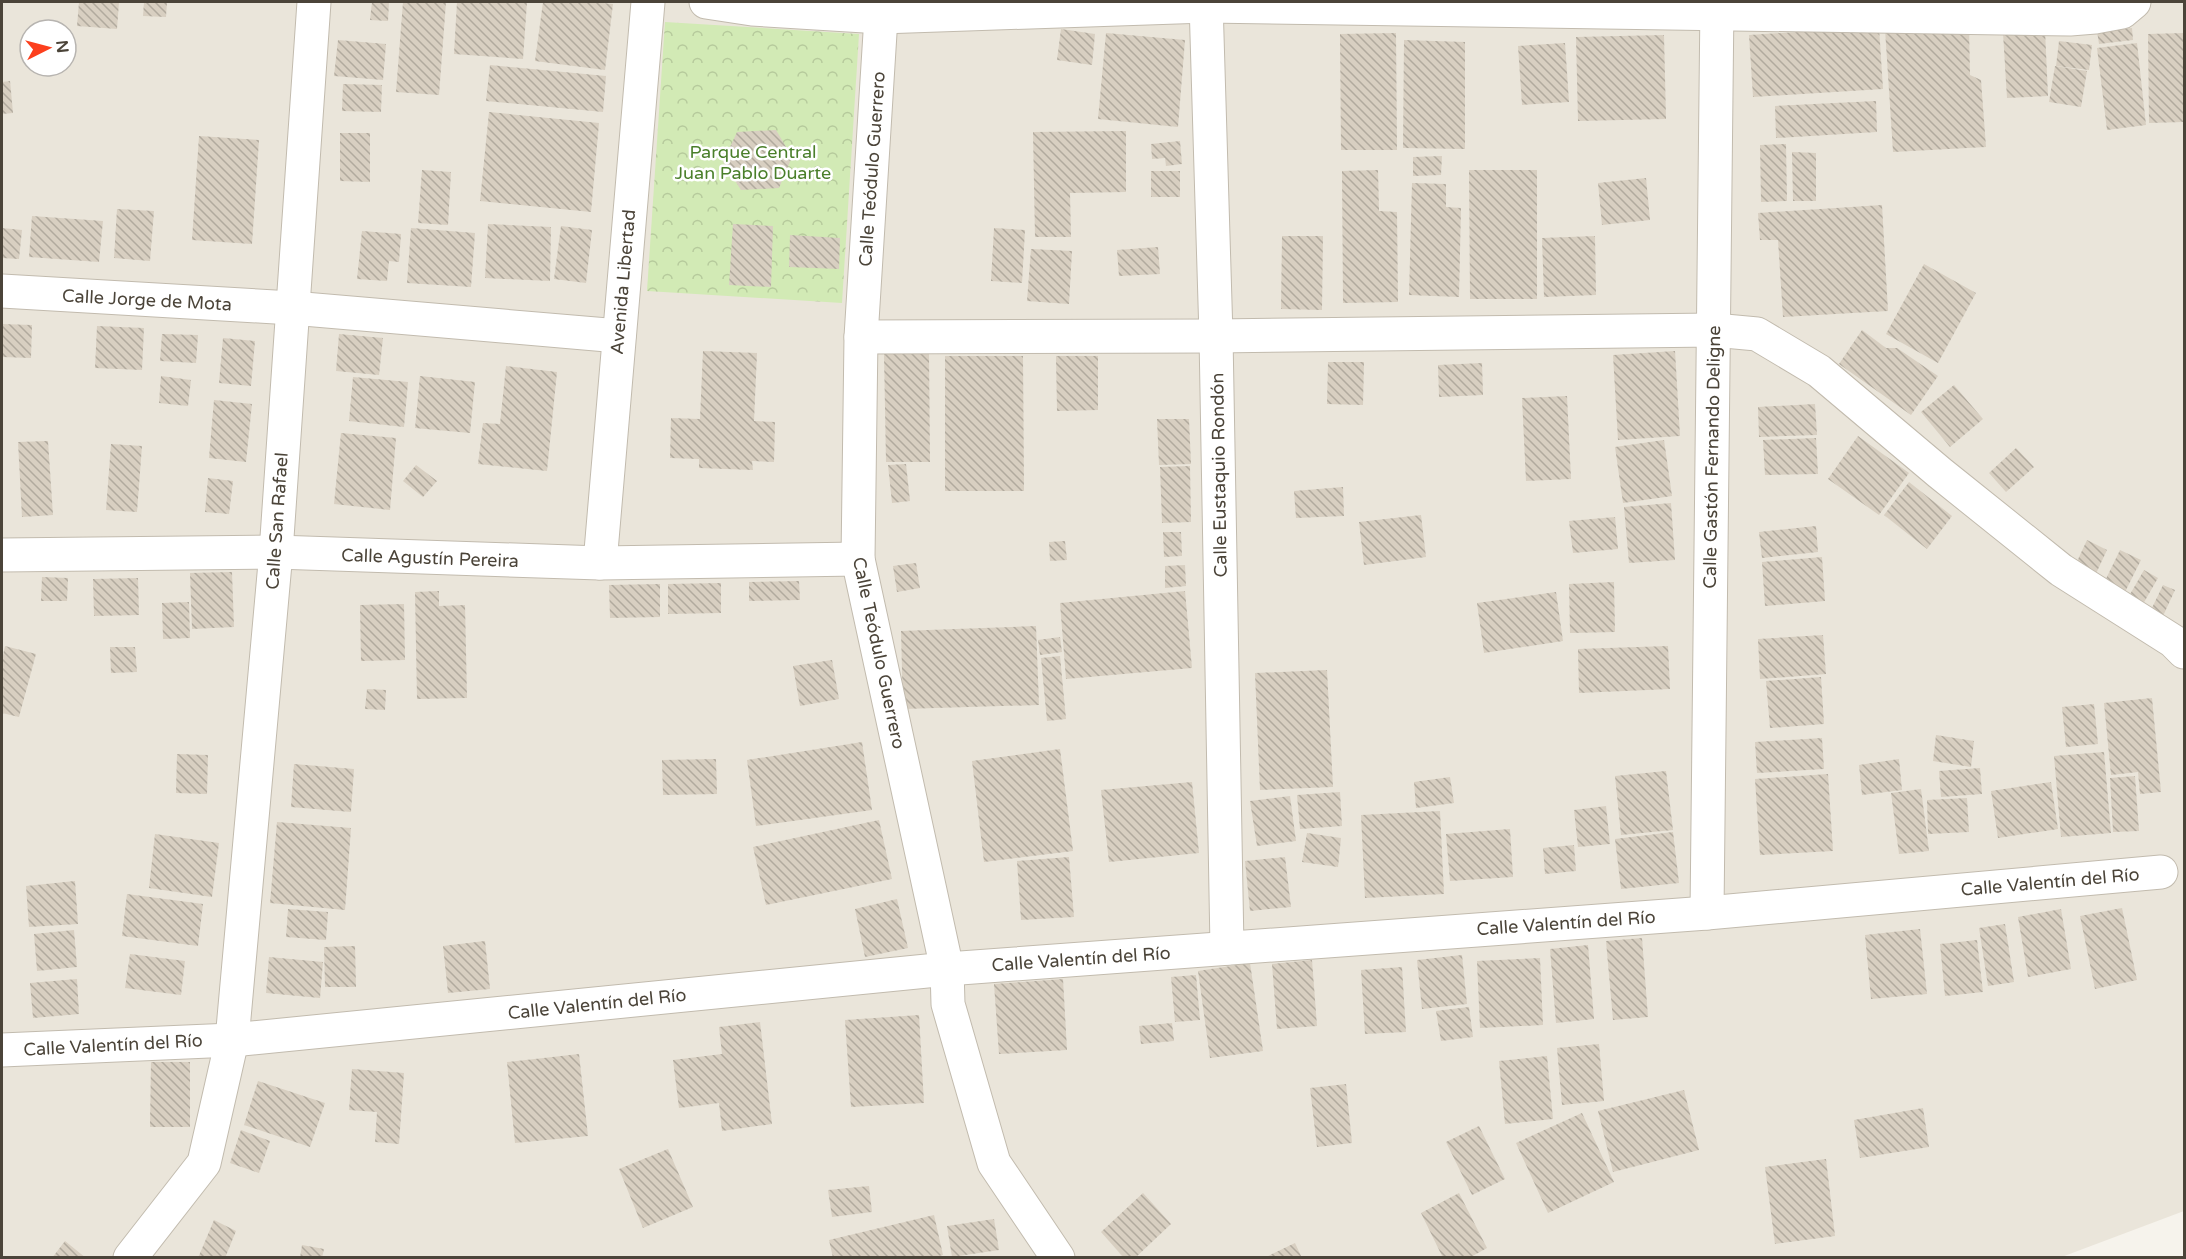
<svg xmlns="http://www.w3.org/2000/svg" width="2186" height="1259" viewBox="0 0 2186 1259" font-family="'Varela Round',sans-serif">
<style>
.residential{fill:#eae5da;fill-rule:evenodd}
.park{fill:url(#park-crowns)}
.building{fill:url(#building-back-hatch)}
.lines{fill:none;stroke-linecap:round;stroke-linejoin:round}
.minor-casing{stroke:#c2bbae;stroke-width:35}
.minor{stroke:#fff;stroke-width:33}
.labels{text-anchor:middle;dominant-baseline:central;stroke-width:5;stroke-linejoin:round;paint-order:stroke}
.park-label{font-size:18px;fill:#4a7f2a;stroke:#fff}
.street-label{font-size:18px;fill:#4b4439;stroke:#fff}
</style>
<defs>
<pattern id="park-crowns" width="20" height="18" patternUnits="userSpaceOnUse" patternTransform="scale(1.5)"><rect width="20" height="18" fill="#d2eab5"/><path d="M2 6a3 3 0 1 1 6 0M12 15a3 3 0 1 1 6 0" fill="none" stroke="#b6ca9c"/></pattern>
<pattern id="building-back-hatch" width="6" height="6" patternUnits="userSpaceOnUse" patternTransform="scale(1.5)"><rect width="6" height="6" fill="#d8cfc1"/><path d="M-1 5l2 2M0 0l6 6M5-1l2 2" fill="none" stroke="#b1aa9e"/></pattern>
</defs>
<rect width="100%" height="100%" fill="#f6f3ec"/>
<path class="residential" d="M2 2H2184V1211L2059 1258H2ZM30 30H66V66H30Z"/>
<polygon class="park" points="665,22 859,34 842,303 647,291"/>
<g class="building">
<polygon points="79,2 119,2 117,29 77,26"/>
<polygon points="144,2 167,2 166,17 143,16"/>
<polygon points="372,2 389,2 388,21 370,20"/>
<polygon points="403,2 446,2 439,95 396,92"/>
<polygon points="457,2 527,2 523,59 454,54"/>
<polygon points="543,2 593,2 613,4 605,70 535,61"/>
<polygon points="1969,26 1970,75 1981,80 1986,147 1893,152 1885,29"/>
<polygon points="1879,27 1883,89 1753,97 1749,35"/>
<polygon points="2132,28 2133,40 2099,44 2097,31"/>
<polygon points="1061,29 1095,34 1092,65 1057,60"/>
<polygon points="2045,30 2048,96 2007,98 2003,33"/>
<polygon points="1106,33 1185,40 1178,127 1098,119"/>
<polygon points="1396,33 1397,150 1341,150 1340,34"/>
<polygon points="2184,33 2184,122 2149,123 2148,34"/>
<polygon points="1664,35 1666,119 1578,121 1576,37"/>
<polygon points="338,40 386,44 383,80 334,76"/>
<polygon points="1404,40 1465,42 1465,149 1403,148"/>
<polygon points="2059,41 2092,45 2089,70 2056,66"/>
<polygon points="1565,43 1569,102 1522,105 1518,46"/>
<polygon points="2137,43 2146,125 2107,130 2097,48"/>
<polygon points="490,65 606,76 603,112 486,101"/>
<polygon points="2055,66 2087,71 2081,107 2049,102"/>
<polygon points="10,81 13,113 2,114 2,82"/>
<polygon points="343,84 382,85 381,112 342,111"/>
<polygon points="1876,101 1877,132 1776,138 1775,106"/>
<polygon points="489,112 599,123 591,212 480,201"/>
<polygon points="776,130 792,157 779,188 741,190 723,162 737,132"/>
<polygon points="1126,131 1126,192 1070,193 1071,237 1035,237 1033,132"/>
<polygon points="340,133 370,133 370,182 340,181"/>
<polygon points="199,136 259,140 252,244 192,240"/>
<polygon points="1180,141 1182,164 1166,166 1165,158 1152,159 1151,144"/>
<polygon points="1786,144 1787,201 1761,202 1760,145"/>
<polygon points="1792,152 1816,153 1816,201 1793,201"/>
<polygon points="1442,156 1441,175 1413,176 1413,157"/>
<polygon points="422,170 451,172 448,225 418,223"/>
<polygon points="1378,170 1379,211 1397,212 1398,302 1343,303 1342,171"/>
<polygon points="1469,170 1537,170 1537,299 1470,299"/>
<rect x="1151" y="171" width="29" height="26"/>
<polygon points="1646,178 1650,220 1602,225 1598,183"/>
<polygon points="1412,183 1446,184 1446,207 1461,208 1459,297 1409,295"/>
<polygon points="1882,205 1888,311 1783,317 1778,240 1760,240 1758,213"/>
<polygon points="117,209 154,211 150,261 114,258"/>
<polygon points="32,216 103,221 99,262 29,257"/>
<polygon points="488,224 551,227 550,281 485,278"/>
<polygon points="733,224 773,226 771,287 729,285"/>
<polygon points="561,226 592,230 586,283 554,279"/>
<polygon points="2,228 22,230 19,259 2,258"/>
<polygon points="411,228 475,233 471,287 407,283"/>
<polygon points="994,228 1025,230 1022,283 991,281"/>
<polygon points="362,231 401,234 399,262 389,261 387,281 357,279"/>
<polygon points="790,235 840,238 839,269 789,267"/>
<polygon points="1282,236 1323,236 1322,310 1281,309"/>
<polygon points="1595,236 1596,295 1544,297 1542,238"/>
<polygon points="1158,247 1160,274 1119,276 1117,250"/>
<polygon points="1031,249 1072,251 1069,304 1027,301"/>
<polygon points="1924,264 1976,293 1938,363 1886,334"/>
<polygon points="2,324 32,325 31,358 2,357"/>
<polygon points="97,326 144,328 142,370 95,368"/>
<polygon points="1862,330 1886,348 1897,348 1938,376 1911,415 1839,364"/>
<polygon points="162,334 198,335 196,363 160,361"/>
<polygon points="339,334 383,338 379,375 336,371"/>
<polygon points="223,338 255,341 251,386 219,383"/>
<polygon points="703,351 757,353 754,421 775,422 774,462 752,461 753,470 699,468 699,459 670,458 671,418 700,419"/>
<polygon points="1675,351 1680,436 1618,440 1613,355"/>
<polygon points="884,354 929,354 930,462 886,462"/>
<polygon points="945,356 1023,356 1024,491 945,491"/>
<polygon points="1056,356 1098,356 1098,410 1057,411"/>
<polygon points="1328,362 1364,362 1363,405 1327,404"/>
<polygon points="1482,363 1483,395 1439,397 1438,365"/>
<polygon points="506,366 557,372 547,471 478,464 483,423 500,424"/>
<polygon points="161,376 191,380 188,406 159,403"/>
<polygon points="420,376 475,382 470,433 415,428"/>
<polygon points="353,377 408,382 404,427 349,421"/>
<polygon points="1954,385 1983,419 1950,447 1921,412"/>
<polygon points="1567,396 1571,479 1526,481 1522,398"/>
<polygon points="214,400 252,404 246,462 209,458"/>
<polygon points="1815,404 1817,435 1759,437 1758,407"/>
<polygon points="1157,419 1189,419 1191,464 1159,465"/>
<polygon points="341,433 396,438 390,510 334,504"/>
<polygon points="1858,436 1909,473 1879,515 1828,479"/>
<polygon points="1816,438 1818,474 1765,475 1763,440"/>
<polygon points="1664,440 1672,496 1623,503 1615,447"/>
<polygon points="48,441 53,515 22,517 18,442"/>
<polygon points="111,444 142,446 137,512 106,510"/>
<polygon points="2016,448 2034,467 2006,492 1989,473"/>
<polygon points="906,464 910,501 892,503 888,465"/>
<polygon points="416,465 437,481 423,497 403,481"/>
<polygon points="1190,466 1191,522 1162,523 1160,467"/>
<polygon points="208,478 233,481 229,514 205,512"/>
<polygon points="1909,482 1952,516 1927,549 1884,515"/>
<polygon points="1343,487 1344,516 1296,518 1294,491"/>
<polygon points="1671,503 1675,560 1629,563 1624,507"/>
<polygon points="1421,515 1426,557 1364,565 1359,522"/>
<polygon points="1615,517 1618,549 1573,553 1569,521"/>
<polygon points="1816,526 1818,552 1762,558 1759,532"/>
<polygon points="1163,532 1181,532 1182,556 1164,557"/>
<polygon points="2087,540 2107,550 2093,580 2073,570"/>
<polygon points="1065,541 1067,560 1050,561 1049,542"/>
<polygon points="2120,550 2141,560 2121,600 2101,589"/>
<polygon points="1822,557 1825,601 1765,606 1762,562"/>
<polygon points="916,563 920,588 897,592 893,566"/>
<polygon points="1185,565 1186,586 1165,588 1165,566"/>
<polygon points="2144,570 2158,578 2139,611 2125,603"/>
<polygon points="232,572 234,627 192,629 190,573"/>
<polygon points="42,577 68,578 67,601 41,601"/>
<polygon points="138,578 139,615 94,616 93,579"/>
<polygon points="799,581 800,600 749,601 749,582"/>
<polygon points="1614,582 1615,632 1570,633 1569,584"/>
<polygon points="721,583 721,613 668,614 668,584"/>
<polygon points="660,584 660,617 610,618 609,585"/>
<polygon points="2163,585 2175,590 2163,616 2151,610"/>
<polygon points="439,591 439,606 465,605 467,698 417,699 415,592"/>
<polygon points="1185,591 1192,668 1066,679 1060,603"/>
<polygon points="1556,592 1563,641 1484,653 1477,603"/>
<polygon points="189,602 190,638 163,639 162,603"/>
<polygon points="404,604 405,660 361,661 360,605"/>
<polygon points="1036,626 1039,705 903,709 901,631"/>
<polygon points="1823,635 1826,674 1760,679 1758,639"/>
<polygon points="1060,637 1062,652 1040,655 1038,640"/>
<polygon points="5,646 36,654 19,717 2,713 2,660"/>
<polygon points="1668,646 1670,689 1579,693 1578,649"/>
<polygon points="110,647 135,647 137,672 111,673"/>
<polygon points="1060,656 1066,719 1047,721 1041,658"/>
<polygon points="832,660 839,699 800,706 793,666"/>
<polygon points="1327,670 1333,787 1260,790 1255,673"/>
<polygon points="1821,677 1824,724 1770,728 1766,681"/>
<polygon points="367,689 386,690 385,710 365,709"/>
<polygon points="2152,698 2161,792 2140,794 2138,772 2111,775 2104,703"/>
<polygon points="2094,704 2098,744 2066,747 2062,707"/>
<polygon points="1936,735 1974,741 1971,767 1933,761"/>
<polygon points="1822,738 1824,769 1757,773 1755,742"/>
<polygon points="862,742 872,810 756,826 747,760"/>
<polygon points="1060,749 1073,851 984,862 972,761"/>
<polygon points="2104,752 2111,833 2061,837 2054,756"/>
<polygon points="177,754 208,755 207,794 176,793"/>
<polygon points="716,759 717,794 663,795 662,760"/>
<polygon points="1899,759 1902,790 1862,795 1859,765"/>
<polygon points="294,764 354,769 351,812 291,807"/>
<polygon points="1980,768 1982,794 1941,797 1939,771"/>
<polygon points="1666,771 1673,830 1621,835 1615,776"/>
<polygon points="1828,774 1833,851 1760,855 1755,779"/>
<polygon points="2135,776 2139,831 2113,832 2110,778"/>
<polygon points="1450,777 1454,803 1416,808 1414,782"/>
<polygon points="1192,782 1199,853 1109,862 1101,790"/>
<polygon points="2051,782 2058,829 1998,838 1991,791"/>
<polygon points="1921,789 1929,851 1899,854 1891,793"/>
<polygon points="1340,792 1342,826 1300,829 1297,795"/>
<polygon points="1290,796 1296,841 1257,846 1250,801"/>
<polygon points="1967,798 1969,832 1928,834 1927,800"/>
<polygon points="1606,806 1610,844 1578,847 1574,810"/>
<polygon points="1440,811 1444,894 1365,898 1361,815"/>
<polygon points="879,820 892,879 766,905 753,847"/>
<polygon points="277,822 351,828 345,910 270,903"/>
<polygon points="1510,829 1513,877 1450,881 1446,834"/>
<polygon points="1673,832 1679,883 1621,889 1615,839"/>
<polygon points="1307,833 1341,838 1338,867 1302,862"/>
<polygon points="155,834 219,843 212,897 149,888"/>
<polygon points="1574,845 1576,871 1545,874 1543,848"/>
<polygon points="1069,857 1074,917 1021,920 1017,861"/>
<polygon points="1285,857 1291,907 1250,911 1245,861"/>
<polygon points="75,881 78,924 29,927 26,886"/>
<polygon points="127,894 203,904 198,946 122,936"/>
<polygon points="897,899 908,948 865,957 855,909"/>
<polygon points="2122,908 2137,980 2095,989 2080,916"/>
<polygon points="288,909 328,912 326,940 286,937"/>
<polygon points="2061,909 2071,969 2028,977 2018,917"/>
<polygon points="2005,924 2014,982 1988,986 1979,928"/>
<polygon points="1920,929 1927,994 1871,999 1865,935"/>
<polygon points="74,930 77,967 37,971 34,934"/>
<polygon points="1642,938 1648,1017 1613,1020 1606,941"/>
<polygon points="1977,940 1983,992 1945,996 1940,944"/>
<polygon points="485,941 490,989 448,993 443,946"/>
<polygon points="1588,945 1594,1019 1556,1023 1550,949"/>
<polygon points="355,946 356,987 325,987 324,947"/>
<polygon points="130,954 185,961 181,995 125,988"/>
<polygon points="1462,955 1467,1004 1422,1009 1417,960"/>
<polygon points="269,957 323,962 320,998 266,993"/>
<polygon points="1540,958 1543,1025 1480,1028 1477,961"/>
<polygon points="1312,960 1317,1026 1277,1029 1272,964"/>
<polygon points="1250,963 1263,1051 1210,1058 1198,971"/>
<polygon points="1402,967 1406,1032 1365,1034 1361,970"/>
<polygon points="1196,975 1200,1020 1175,1022 1171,977"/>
<polygon points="77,979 79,1014 33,1018 30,983"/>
<polygon points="1063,979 1067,1050 999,1054 994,984"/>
<polygon points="1469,1007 1473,1037 1441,1041 1436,1011"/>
<polygon points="919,1015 924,1103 851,1107 845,1020"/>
<polygon points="760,1022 772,1124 722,1131 719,1103 679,1108 673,1060 722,1054 719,1027"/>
<polygon points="1172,1023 1174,1041 1141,1044 1139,1026"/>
<polygon points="1599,1044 1604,1101 1562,1105 1557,1048"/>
<polygon points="579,1054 588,1136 515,1143 507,1062"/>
<polygon points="1547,1056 1553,1119 1505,1124 1499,1061"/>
<polygon points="151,1062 190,1062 190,1127 150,1127"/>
<polygon points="352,1069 404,1073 399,1144 375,1142 377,1112 349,1110"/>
<polygon points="258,1081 325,1103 310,1147 244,1125"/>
<polygon points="1346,1084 1352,1143 1317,1147 1310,1088"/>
<polygon points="1684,1090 1699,1150 1613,1172 1598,1111"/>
<polygon points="1923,1108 1929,1147 1860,1158 1854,1120"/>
<polygon points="1582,1113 1614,1182 1548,1213 1516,1143"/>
<polygon points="1479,1126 1505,1179 1472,1195 1446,1142"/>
<polygon points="241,1130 270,1141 259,1173 230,1163"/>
<polygon points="668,1149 693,1207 643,1228 619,1169"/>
<polygon points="1826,1159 1835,1236 1775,1244 1765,1167"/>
<polygon points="869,1186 872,1212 832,1217 828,1190"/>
<polygon points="1143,1193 1171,1224 1135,1258 1124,1258 1101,1232"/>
<polygon points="1459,1193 1487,1248 1469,1258 1443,1258 1421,1213"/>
<polygon points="934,1215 943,1255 931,1258 833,1258 829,1240"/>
<polygon points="994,1219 999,1250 952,1257 947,1226"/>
<polygon points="214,1220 236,1231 225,1258 198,1258"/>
<polygon points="65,1241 86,1258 52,1258"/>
<polygon points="1295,1243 1302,1258 1264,1258"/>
<polygon points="302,1245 324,1249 322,1258 300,1258"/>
</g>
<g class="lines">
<g class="minor-casing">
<g id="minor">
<polyline points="706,2 752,9 881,17 1206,6 2070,19 2095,17 2122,12 2134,2"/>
<polyline points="1206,2 1216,336 1227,948"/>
<polyline points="881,17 861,337 858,559 947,969 948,1004 994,1163 1058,1258"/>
<polyline points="2,291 292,308 619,336"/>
<polyline points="861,337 1216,336 1714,330 1757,334 1819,371 1940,473 2061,570 2173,641 2184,652"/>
<polyline points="2,555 276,552 600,563 858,559"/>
<polyline points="600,563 648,2"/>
<polyline points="1707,913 1717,2"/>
<polyline points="2,1050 232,1040 947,969 1707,913 2161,872"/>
<polyline points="130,1258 204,1163 232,1040 276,552 314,2"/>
</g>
</g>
<use href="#minor" class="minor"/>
</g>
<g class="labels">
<g class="park-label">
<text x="753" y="152">Parque Central<tspan x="753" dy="21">Juan Pablo Duarte</tspan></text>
</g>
<g class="street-label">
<text transform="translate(872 169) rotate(-86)">Calle Teódulo Guerrero</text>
<text transform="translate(623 282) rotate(-85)">Avenida Libertad</text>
<text transform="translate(147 300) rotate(3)">Calle Jorge de Mota</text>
<text transform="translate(1712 457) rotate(-89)">Calle Gastón Fernando Deligne</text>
<text transform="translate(1219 475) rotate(-91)">Calle Eustaquio Rondón</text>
<text transform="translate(277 521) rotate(-86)">Calle San Rafael</text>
<text transform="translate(430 558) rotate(2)">Calle Agustín Pereira</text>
<text transform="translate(879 653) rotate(78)">Calle Teódulo Guerrero</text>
<text transform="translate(2050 882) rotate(-5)">Calle Valentín del Río</text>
<text transform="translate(1566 923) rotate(-4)">Calle Valentín del Río</text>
<text transform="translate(1081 959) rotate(-4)">Calle Valentín del Río</text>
<text transform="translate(597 1004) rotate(-6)">Calle Valentín del Río</text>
<text transform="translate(113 1045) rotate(-3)">Calle Valentín del Río</text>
</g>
</g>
<rect width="2186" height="1259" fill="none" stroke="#4b4439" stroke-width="6"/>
<g transform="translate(48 48) rotate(84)"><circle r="28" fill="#ffffff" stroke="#b7b4b0" stroke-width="1.5"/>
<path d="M0-4.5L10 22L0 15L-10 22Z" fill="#fc3f1d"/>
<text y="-9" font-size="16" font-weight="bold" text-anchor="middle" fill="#4b4439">N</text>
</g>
</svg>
